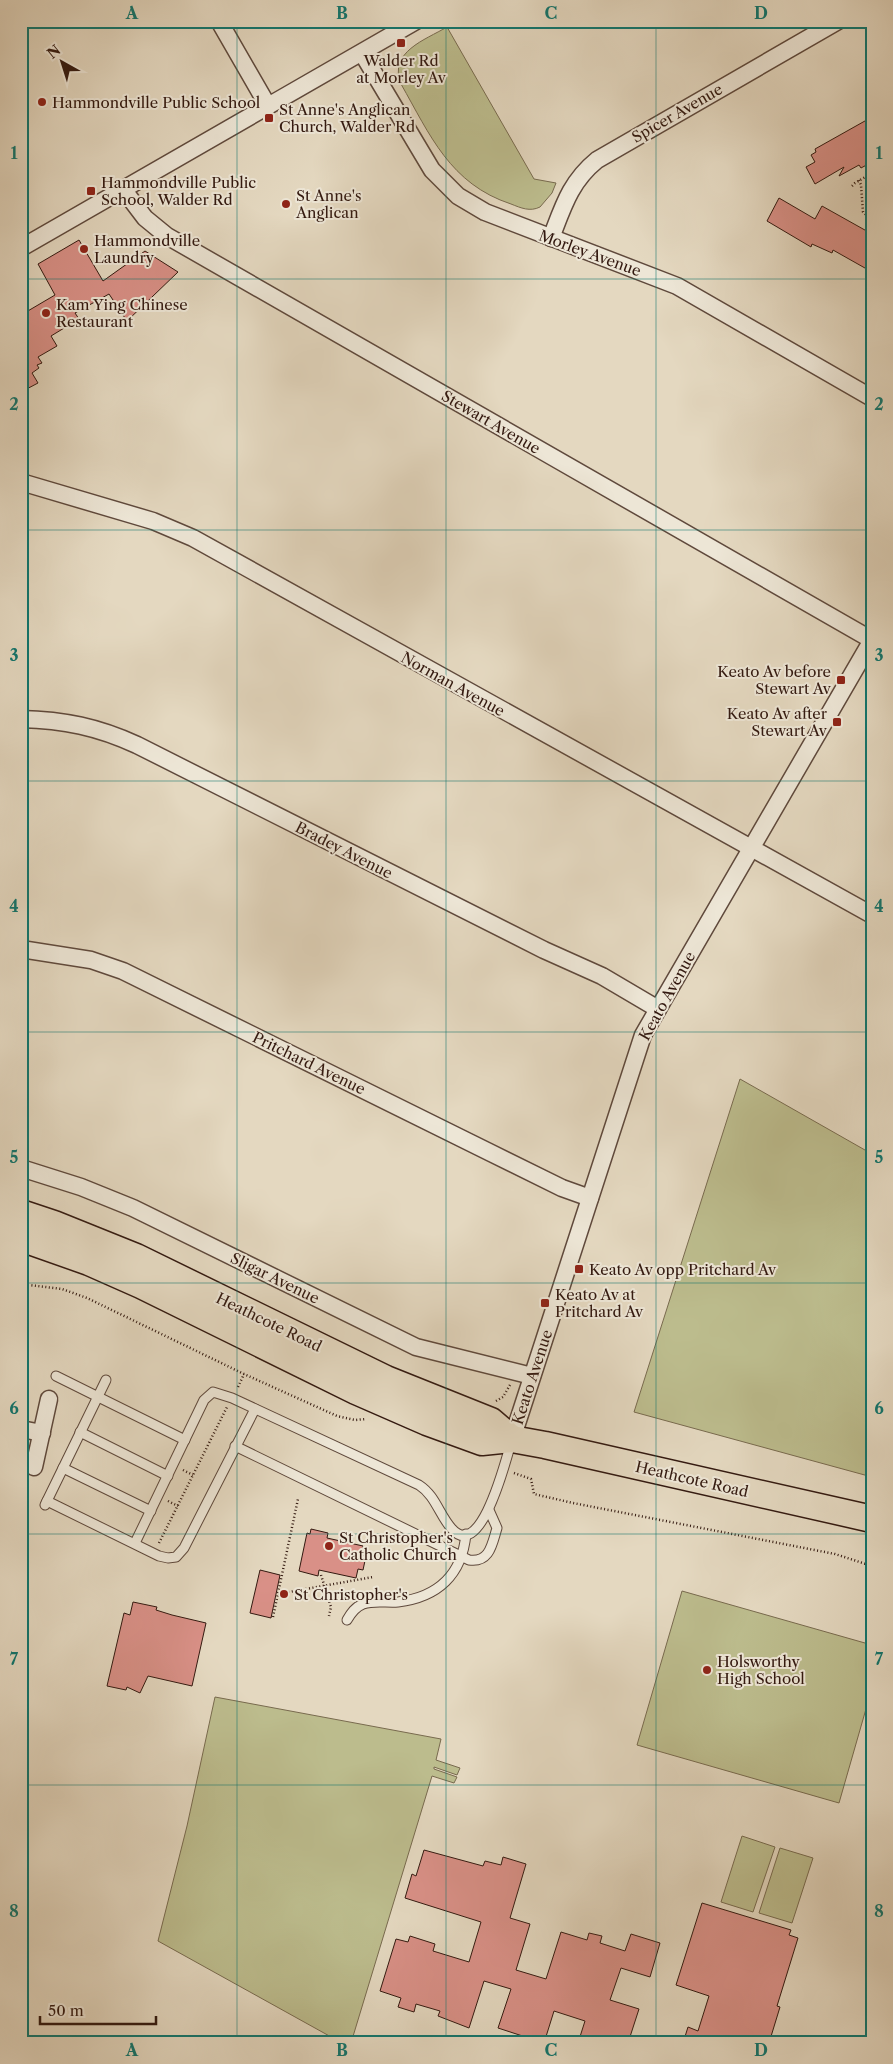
<svg xmlns="http://www.w3.org/2000/svg" width="893" height="2064" viewBox="0 0 893 2064" font-family="'Libre Caslon Text',serif">
<style>
.green{fill:#bcbc8d;stroke:#786a4e}
.building{fill:#d99087;stroke:#331910}
.lines{fill:none;stroke-linecap:round;stroke-linejoin:round}
.service-casing{stroke:#5f493c;stroke-width:11}
.minor-casing{stroke:#5f493c;stroke-width:19}
.primary-casing{stroke:#331910;stroke-width:29}
.path{stroke:#331910;stroke-width:2.5;stroke-dasharray:1 2.5;stroke-linecap:butt}
.service{stroke:#ede6d6;stroke-width:9}
.minor{stroke:#ede6d6;stroke-width:16}
.primary{stroke:#e4d8c0;stroke-width:26}
.grid{fill:none;stroke:#0f766e;stroke-width:1;stroke-opacity:0.55}
.poi-dot{fill:#8f2418;stroke:#ede6d6;stroke-width:2}
.labels{text-anchor:middle;dominant-baseline:central;stroke-width:4;stroke-linejoin:round;paint-order:stroke}
.poi-label{font-size:15px;fill:#331910;stroke:#ede6d6;text-anchor:start}
.street-label{font-size:15px;fill:#331910;stroke:#ede6d6}
.neatline{fill:none;stroke:#0f766e;stroke-width:2}
.grid-label{font-size:16px;text-anchor:middle;font-weight:bold;fill:#0f766e}
</style>
<rect width="100%" height="100%" fill="#e4d8c0"/>
<filter id="stains"><feTurbulence type="fractalNoise" baseFrequency=".004" numOctaves="4"/><feColorMatrix values="0 0 0 0 .2 0 0 0 0 .09 0 0 0 0 .02 0 0 0 .5 -.17"/></filter>
<radialGradient id="worn" r=".72"><stop offset=".6" stop-color="#630" stop-opacity="0"/><stop offset="1" stop-color="#630" stop-opacity=".3"/></radialGradient>
<g class="green">
<path d="M447 27 534 179 556 183 552 193 540 207C530 212 521 208 511 204 450 184 430 135 401 84 388 52 425 40 447 27Z"/>
<polygon points="740,1079 872,1154 872,1477 634,1412"/>
<polygon points="682,1591 872,1645 872,1688 839,1803 637,1745"/>
<polygon points="215,1697 441,1739 436,1760 460,1768 457,1775 434,1767 434,1769 457,1777 454,1783 432,1776 351,2043 342,2043 158,1941 187,1826"/>
<polygon points="742,1836 775,1847 753,1912 721,1902"/>
<polygon points="780,1848 813,1858 792,1923 759,1913"/>
</g>
<g class="building">
<polygon points="872,117 872,162 861,168 859,165 839,176 844,167 815,184 806,167 815,162 811,155 816,152 815,149"/>
<polygon points="779,198 815,219 822,206 872,234 872,272 833,250 832,253 812,244 811,247 767,221"/>
<polygon points="79,240 103,281 145,251 178,272 127,321 109,294 75,313 79,319 51,336 57,346 38,357 42,363 37,365 39,368 32,373 38,383 21,392 21,315 55,295 38,264"/>
<polygon points="311,1529 328,1533 327,1538 363,1546 361,1555 366,1556 363,1570 358,1569 356,1578 319,1570 318,1576 299,1571 307,1533 310,1534"/>
<polygon points="260,1570 280,1575 271,1618 250,1613"/>
<polygon points="133,1602 157,1607 156,1610 172,1615 206,1623 192,1686 148,1676 140,1693 127,1687 126,1690 107,1686 124,1613 130,1615"/>
<polygon points="424,1850 483,1866 485,1861 501,1865 503,1857 526,1864 510,1918 530,1924 516,1970 546,1979 561,1932 587,1940 589,1933 602,1936 600,1943 625,1951 631,1934 660,1943 650,1977 621,1968 610,2000 639,2009 628,2043 578,2043 585,2021 554,2011 544,2043 498,2028 511,1989 484,1981 469,2028 438,2016 440,2011 416,2004 414,2012 398,2007 401,1998 380,1991 396,1939 408,1942 410,1936 435,1944 433,1951 469,1962 481,1922 405,1898 412,1874 416,1876"/>
<polygon points="702,1903 791,1930 789,1935 798,1938 777,2006 780,2007 769,2043 683,2043 688,2027 698,2031 709,1996 676,1985"/>
</g>
<g class="lines">
<g class="service-casing">
<g id="service">
<polyline points="56,1376 185,1440"/>
<polyline points="80,1432 168,1476"/>
<path d="M235 1446 469 1560C490 1563 492 1544 497 1528L489 1510"/>
<polyline points="63,1468 151,1511"/>
<polyline points="47,1501 159,1556 168,1558 176,1557 184,1548 255,1409"/>
<polyline points="45,1505 106,1380"/>
<path d="M135 1543 204 1400 213 1392 232 1398 419 1485C436 1496 439 1515 452 1529 481 1562 506 1459 511 1443"/>
<path d="M347 1620C351 1613 355 1607 363 1604 374 1600 387 1603 398 1602 438 1597 462 1575 466 1534"/>
</g>
</g>
<g class="minor-casing">
<g id="minor">
<polyline points="219,21 268,106"/>
<polyline points="362,53 432,170 458,196 485,212 677,286 872,398"/>
<polyline points="123,189 145,218 167,236 872,640"/>
<path d="M551 238C563 207 570 182 597 160L838 21"/>
<polyline points="21,248 416,21"/>
<polyline points="21,482 153,521 193,538 872,915"/>
<path d="M21 719C64 720 98 727 137 745L544 950 602 976 658 1009"/>
<polyline points="21,949 91,960 123,971 489,1152 562,1188 590,1198"/>
<polyline points="21,1168 81,1187 133,1208 416,1347 532,1376"/>
<polyline points="21,1429 42,1433"/>
<polyline points="512,1439 643,1035 872,640"/>
<polyline points="34,1467 49,1399"/>
</g>
</g>
<g class="primary-casing">
<g id="primary">
<polyline points="21,1213 54,1224 136,1257 386,1379 491,1421 512,1439"/>
<polyline points="21,1238 89,1262 141,1285 356,1391 427,1422 482,1442 512,1439 545,1445 872,1519"/>
</g>
</g>
<g class="path">
<polyline points="859,180 861,185 863,212 872,220"/>
<polyline points="852,186 855,183 872,173"/>
<polyline points="21,1284 62,1289 87,1298 244,1374 337,1416 355,1420 366,1419"/>
<polyline points="238,1387 244,1374"/>
<polyline points="496,1401 503,1397 510,1385"/>
<polyline points="21,1410 30,1412"/>
<polyline points="183,1470 193,1475"/>
<polyline points="514,1473 531,1479 534,1494 573,1503 835,1554 872,1566"/>
<polyline points="168,1501 178,1506"/>
<polyline points="159,1543 227,1407"/>
<polyline points="321,1575 331,1607 329,1616"/>
<polyline points="278,1594 373,1577"/>
<polyline points="273,1617 298,1499"/>
</g>
<use href="#service" class="service"/>
<use href="#minor" class="minor"/>
<use href="#primary" class="primary"/>
</g>
<path class="grid" d="M237 21V2043M446 21V2043M656 21V2043M21 279H872M21 530H872M21 781H872M21 1032H872M21 1283H872M21 1534H872M21 1785H872"/>
<g class="poi-dot">
<rect x="396" y="38" width="10" height="10" rx="2.5"/>
<circle cx="42" cy="102" r="5"/>
<rect x="264" y="113" width="10" height="10" rx="2.5"/>
<rect x="86" y="186" width="10" height="10" rx="2.5"/>
<circle cx="286" cy="204" r="5"/>
<circle cx="84" cy="249" r="5"/>
<circle cx="46" cy="313" r="5"/>
<rect x="836" y="675" width="10" height="10" rx="2.5"/>
<rect x="832" y="717" width="10" height="10" rx="2.5"/>
<rect x="574" y="1264" width="10" height="10" rx="2.5"/>
<rect x="540" y="1298" width="10" height="10" rx="2.5"/>
<circle cx="329" cy="1546" r="5"/>
<circle cx="284" cy="1594" r="5"/>
<circle cx="707" cy="1670" r="5"/>
</g>
<g class="labels">
<g class="poi-label">
<text x="401" y="60" text-anchor="middle">Walder Rd<tspan x="401" dy="17">at Morley Av</tspan></text>
<text x="52" y="102">Hammondville Public School</text>
<text x="279" y="109">St Anne's Anglican<tspan x="279" dy="17">Church, Walder Rd</tspan></text>
<text x="101" y="182">Hammondville Public<tspan x="101" dy="17">School, Walder Rd</tspan></text>
<text x="296" y="195">St Anne's<tspan x="296" dy="17">Anglican</tspan></text>
<text x="94" y="240">Hammondville<tspan x="94" dy="17">Laundry</tspan></text>
<text x="56" y="304">Kam Ying Chinese<tspan x="56" dy="17">Restaurant</tspan></text>
<text x="831" y="671" text-anchor="end">Keato Av before<tspan x="831" dy="17">Stewart Av</tspan></text>
<text x="827" y="713" text-anchor="end">Keato Av after<tspan x="827" dy="17">Stewart Av</tspan></text>
<text x="589" y="1269">Keato Av opp Pritchard Av</text>
<text x="555" y="1294">Keato Av at<tspan x="555" dy="17">Pritchard Av</tspan></text>
<text x="339" y="1537">St Christopher's<tspan x="339" dy="17">Catholic Church</tspan></text>
<text x="294" y="1594">St Christopher's</text>
<text x="717" y="1661">Holsworthy<tspan x="717" dy="17">High School</tspan></text>
</g>
<g class="street-label">
<text transform="translate(677 113) rotate(-30)">Spicer Avenue</text>
<text transform="translate(590 253) rotate(20)">Morley Avenue</text>
<text transform="translate(491 422) rotate(30)">Stewart Avenue</text>
<text transform="translate(453 684) rotate(29)">Norman Avenue</text>
<text transform="translate(344 850) rotate(27)">Bradey Avenue</text>
<text transform="translate(667 996) rotate(-61)">Keato Avenue</text>
<text transform="translate(309 1063) rotate(26)">Pritchard Avenue</text>
<text transform="translate(275 1278) rotate(26)">Sligar Avenue</text>
<text transform="translate(269 1322) rotate(26)">Heathcote Road</text>
<text transform="translate(532 1377) rotate(-72)">Keato Avenue</text>
<text transform="translate(692 1479) rotate(13)">Heathcote Road</text>
</g>
</g>
<rect width="893" height="2064" fill="none" stroke="#e4d8c0" stroke-width="55"/>
<g transform="translate(62 62) rotate(321)" stroke="#ede6d6" stroke-width="4" paint-order="stroke">
<path d="M0-4L9 19L0 12L-9 19Z" fill="#331910"/>
<text y="-8" font-size="14" font-weight="bold" text-anchor="middle" fill="#331910">N</text>
</g>
<path d="M40 2016v8h116v-8" fill="none" stroke="#331910" stroke-width="2.5"/>
<text x="48" y="2016" font-size="15" fill="#331910" stroke="#ede6d6" stroke-width="4" paint-order="stroke">50 m</text>
<rect x="28" y="28" width="838" height="2008" class="neatline"/>
<g class="grid-label">
<text x="132" y="19">A</text>
<text x="342" y="19">B</text>
<text x="551" y="19">C</text>
<text x="761" y="19">D</text>
<text x="14" y="159">1</text>
<text x="879" y="159">1</text>
<text x="14" y="410">2</text>
<text x="879" y="410">2</text>
<text x="14" y="661">3</text>
<text x="879" y="661">3</text>
<text x="14" y="912">4</text>
<text x="879" y="912">4</text>
<text x="14" y="1163">5</text>
<text x="879" y="1163">5</text>
<text x="14" y="1414">6</text>
<text x="879" y="1414">6</text>
<text x="14" y="1665">7</text>
<text x="879" y="1665">7</text>
<text x="14" y="1917">8</text>
<text x="879" y="1917">8</text>
<text x="132" y="2056">A</text>
<text x="342" y="2056">B</text>
<text x="551" y="2056">C</text>
<text x="761" y="2056">D</text>
</g>
<rect width="100%" height="100%" filter="url(#stains)"/>
<rect width="100%" height="100%" fill="url(#worn)"/>
</svg>
